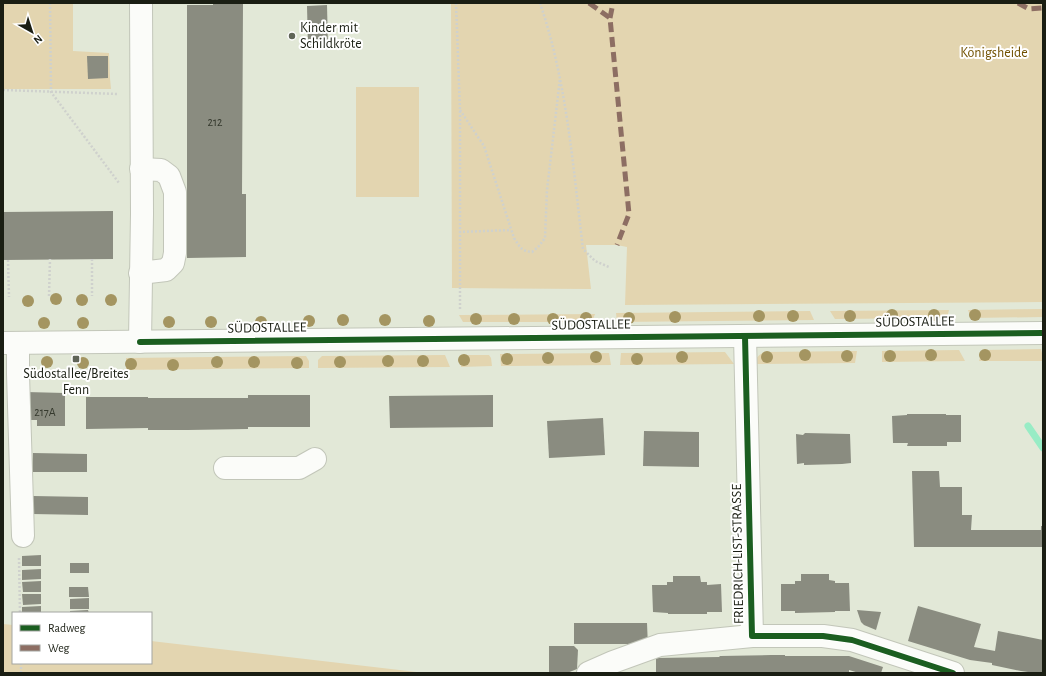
<svg xmlns="http://www.w3.org/2000/svg" width="1046" height="676" viewBox="0 0 1046 676" font-family="'Alegreya Sans',sans-serif">
<style>
.green{fill:#e3d5b0}
.lines{fill:none;stroke-linecap:round;stroke-linejoin:round}
.stream{stroke:#98ecc5;stroke-width:7}
.building{fill:#8a8c80}
.minor-casing{stroke:#c2c6b9;stroke-width:24}
.path{stroke:#cfd1cd;stroke-width:2.5;stroke-dasharray:2 2;stroke-linecap:butt}
.minor{stroke:#fbfcf9;stroke-width:22}
.quiet{stroke:#8d6e63;stroke-width:5;stroke-dasharray:10 5;stroke-linecap:butt}
.cycleway-casing{stroke:#fff;stroke-width:8}
.cycleway{stroke:#1b5e20;stroke-width:6}
.tree{fill:#a49561}
.poi-dot{fill:#606558;stroke:#fff;stroke-width:1.5}
.labels{text-anchor:middle;dominant-baseline:central;stroke-width:4;stroke-linejoin:round;paint-order:stroke}
.number-label{font-size:12px;fill:#363a2e}
.poi-label{font-size:14px;fill:#1a1e13;stroke:#fff;text-anchor:start}
.park-label{font-size:14px;fill:#715100;stroke:#fff}
.street-label{font-size:14px;fill:#1a1e13;stroke:#fff}
</style>
<rect width="100%" height="100%" fill="#e2e8d7"/>
<g class="green">
<polygon points="3,3 73,3 73,51 109,53 110,78 111,89 3,89"/>
<polygon points="451,3 1043,3 1043,302 625,305 627,247 617,245 586,245 591,289 452,288"/>
<rect x="356" y="87" width="63" height="110"/>
<polygon points="1043,309 1043,317 971,318 968,310"/>
<polygon points="949,310 947,318 835,319 830,311"/>
<polygon points="810,311 814,320 617,322 616,313"/>
<polygon points="595,314 592,322 463,322 459,315"/>
<polygon points="1041,349 1043,357 1043,361 979,361 982,350"/>
<polygon points="959,350 965,361 882,362 882,351"/>
<path d="M857 351 855 363 754 364C755 358 759 355 764 352Z"/>
<polygon points="725,352 734,364 620,365 621,353"/>
<polygon points="609,353 611,365 501,366 500,354"/>
<polygon points="445,355 450,367 318,368 318,360 322,356"/>
<polygon points="460,355 489,355 491,358 492,366 461,367"/>
<polygon points="306,356 309,361 309,368 126,370 126,358"/>
<polygon points="3,624 13,625 13,663 151,663 151,641 425,673 3,673"/>
</g>
<g class="lines">
<polyline class="stream" points="1028,426 1043,448"/>
</g>
<g class="building">
<polygon points="213,3 246,3 246,4 243,4 242,194 246,194 246,257 187,258 187,5 213,5"/>
<polygon points="327,5 328,47 308,47 307,6"/>
<polygon points="87,56 108,56 108,78 88,79"/>
<polygon points="113,211 113,259 3,260 3,212"/>
<polygon points="26,392 65,393 65,426 37,426 37,420 26,420"/>
<polygon points="248,395 310,395 310,427 248,427 248,429 188,430 148,430 148,428 86,429 86,397 148,397 148,398 248,398"/>
<polygon points="493,395 493,427 390,428 389,396"/>
<polygon points="907,414 946,414 946,415 961,415 961,442 947,442 947,446 907,446 908,443 893,443 892,416 907,415"/>
<polygon points="603,418 605,455 549,458 547,421"/>
<polygon points="644,431 699,432 699,467 643,466"/>
<polygon points="805,433 850,434 851,463 842,464 804,465 804,463 797,464 796,434 803,435"/>
<polygon points="33,453 87,454 87,472 32,472"/>
<polygon points="912,471 939,471 940,487 962,487 962,515 972,515 971,530 1041,530 1041,526 1043,526 1043,547 914,547"/>
<polygon points="33,496 88,497 88,515 32,514"/>
<polygon points="41,555 41,566 22,566 22,556"/>
<rect x="70" y="563" width="19" height="10"/>
<polygon points="41,569 41,579 22,580 22,570"/>
<polygon points="801,574 829,574 829,580 835,581 835,583 849,583 850,611 835,611 835,612 795,613 795,611 781,611 781,584 795,584 795,581 801,581"/>
<polygon points="673,576 700,576 701,582 707,582 707,585 721,584 722,612 707,612 707,614 668,614 668,613 653,612 652,585 667,585 667,582 673,582"/>
<polygon points="41,581 41,592 23,592 22,582"/>
<polygon points="69,587 88,587 89,597 69,597"/>
<polygon points="22,594 41,594 41,604 23,605"/>
<polygon points="89,598 89,609 70,609 70,599"/>
<polygon points="41,606 41,613 22,613 22,607"/>
<polygon points="918,606 981,624 974,647 995,651 998,631 1043,640 1043,673 1035,673 1021,671 992,665 992,663 970,660 908,641"/>
<polygon points="88,610 89,613 70,613 70,611"/>
<polygon points="857,610 881,612 876,630 864,625 861,622"/>
<polygon points="574,623 647,623 648,647 627,647 627,644 574,644"/>
<polygon points="549,646 574,646 578,650 577,669 567,673 549,673"/>
<polygon points="771,655 785,655 785,656 849,656 883,667 881,673 859,673 849,670 849,673 656,673 656,658 719,657 720,656"/>
</g>
<g class="lines">
<g class="minor-casing">
<g id="minor">
<polyline points="140,273 166,270 173,263 175,253 175,192 169,176 161,170 141,169"/>
<polyline points="745,336 752,636 823,636 852,640 953,673"/>
<polyline points="140,342 142,214 141,3"/>
<polyline points="3,343 1043,333"/>
<polyline points="18,343 18,374 23,536"/>
<polyline points="225,468 299,468 315,459"/>
<polyline points="588,673 613,662 660,645 752,636"/>
</g>
</g>
<g class="path">
<polyline points="50,3 51,92 119,183"/>
<polyline points="456,3 460,110 460,310"/>
<path d="M540 3C567 82 573 167 583 249L595 261 609 267"/>
<polyline points="3,90 118,94"/>
<path d="M460 110 484 146 514 238C520 247 521 251 532 252L539 246 545 238 547 190 560 78"/>
<polyline points="459,232 511,230"/>
<polyline points="92,259 92,296"/>
<polyline points="8,260 9,297"/>
<polyline points="49,296 50,259"/>
<polyline points="19,558 20,613"/>
<polyline points="21,663 21,673"/>
</g>
<use href="#minor" class="minor"/>
<g class="quiet">
<polyline points="589,3 610,18 629,214 617,245"/>
<polyline points="1018,3 1029,9 1043,8"/>
<polyline points="610,18 613,3"/>
</g>
<g class="cycleway-casing">
<g id="cycleway">
<polyline points="745,336 752,636 823,636 852,640 953,673"/>
<polyline points="140,342 1043,333"/>
</g>
</g>
<use href="#cycleway" class="cycleway"/>
</g>
<g class="tree">
<circle cx="56" cy="299" r="6"/>
<circle cx="82" cy="300" r="6"/>
<circle cx="111" cy="300" r="6"/>
<circle cx="28" cy="301" r="6"/>
<circle cx="892" cy="315" r="6"/>
<circle cx="934" cy="315" r="6"/>
<circle cx="975" cy="315" r="6"/>
<circle cx="759" cy="316" r="6"/>
<circle cx="793" cy="316" r="6"/>
<circle cx="850" cy="316" r="6"/>
<circle cx="675" cy="317" r="6"/>
<circle cx="586" cy="318" r="6"/>
<circle cx="629" cy="318" r="6"/>
<circle cx="476" cy="319" r="6"/>
<circle cx="514" cy="319" r="6"/>
<circle cx="553" cy="319" r="6"/>
<circle cx="343" cy="320" r="6"/>
<circle cx="385" cy="320" r="6"/>
<circle cx="309" cy="321" r="6"/>
<circle cx="429" cy="321" r="6"/>
<circle cx="169" cy="322" r="6"/>
<circle cx="211" cy="322" r="6"/>
<circle cx="261" cy="322" r="6"/>
<circle cx="44" cy="323" r="6"/>
<circle cx="83" cy="323" r="6"/>
<circle cx="805" cy="355" r="6"/>
<circle cx="931" cy="355" r="6"/>
<circle cx="985" cy="355" r="6"/>
<circle cx="847" cy="356" r="6"/>
<circle cx="890" cy="356" r="6"/>
<circle cx="596" cy="357" r="6"/>
<circle cx="682" cy="357" r="6"/>
<circle cx="767" cy="357" r="6"/>
<circle cx="548" cy="358" r="6"/>
<circle cx="507" cy="359" r="6"/>
<circle cx="637" cy="359" r="6"/>
<circle cx="464" cy="360" r="6"/>
<circle cx="388" cy="361" r="6"/>
<circle cx="423" cy="361" r="6"/>
<circle cx="47" cy="362" r="6"/>
<circle cx="217" cy="362" r="6"/>
<circle cx="254" cy="362" r="6"/>
<circle cx="340" cy="362" r="6"/>
<circle cx="83" cy="363" r="6"/>
<circle cx="297" cy="363" r="6"/>
<circle cx="131" cy="364" r="6"/>
<circle cx="173" cy="365" r="6"/>
</g>
<g class="poi-dot">
<circle cx="292" cy="36" r="4"/>
<rect x="72" y="355" width="8" height="8" rx="2"/>
</g>
<g class="labels">
<g class="number-label">
<text x="215" y="122">212</text>
<text x="45" y="412">217A</text>
</g>
<g class="poi-label">
<text x="300" y="28">Kinder mit<tspan x="300" dy="16">Schildkröte</tspan></text>
<text x="76" y="374" text-anchor="middle">Südostallee/Breites<tspan x="76" dy="16">Fenn</tspan></text>
</g>
<g class="park-label">
<text x="994" y="53">Königsheide</text>
</g>
<g class="street-label">
<text transform="translate(915 322) rotate(-1)">SÜDOSTALLEE</text>
<text transform="translate(591 325) rotate(-1)">SÜDOSTALLEE</text>
<text transform="translate(267 328) rotate(-1)">SÜDOSTALLEE</text>
<text transform="translate(738 554) rotate(-91)">FRIEDRICH-LIST-STRASSE</text>
</g>
</g>
<rect width="1046" height="676" fill="none" stroke="#1a1e13" stroke-width="8"/>
<rect x="12" y="612" width="140" height="52" fill="#ffffff" stroke="#a3a5a1"/>
<rect x="20" y="625" width="20" height="6" fill="#1b5e20" stroke="#a3a5a1"/>
<text x="48" y="632" font-size="12" fill="#1a1e13">Radweg</text>
<rect x="20" y="645" width="20" height="6" fill="#8d6e63" stroke="#a3a5a1"/>
<text x="48" y="652" font-size="12" fill="#1a1e13">Weg</text>
<g transform="translate(32 32) rotate(141)" stroke="#ffffff" stroke-width="3" paint-order="stroke">
<path d="M0-3L7 15L0 10L-7 15Z" fill="#1a1e13"/>
<text y="-6" font-size="11" font-weight="bold" text-anchor="middle" fill="#1a1e13">N</text>
</g>
</svg>
